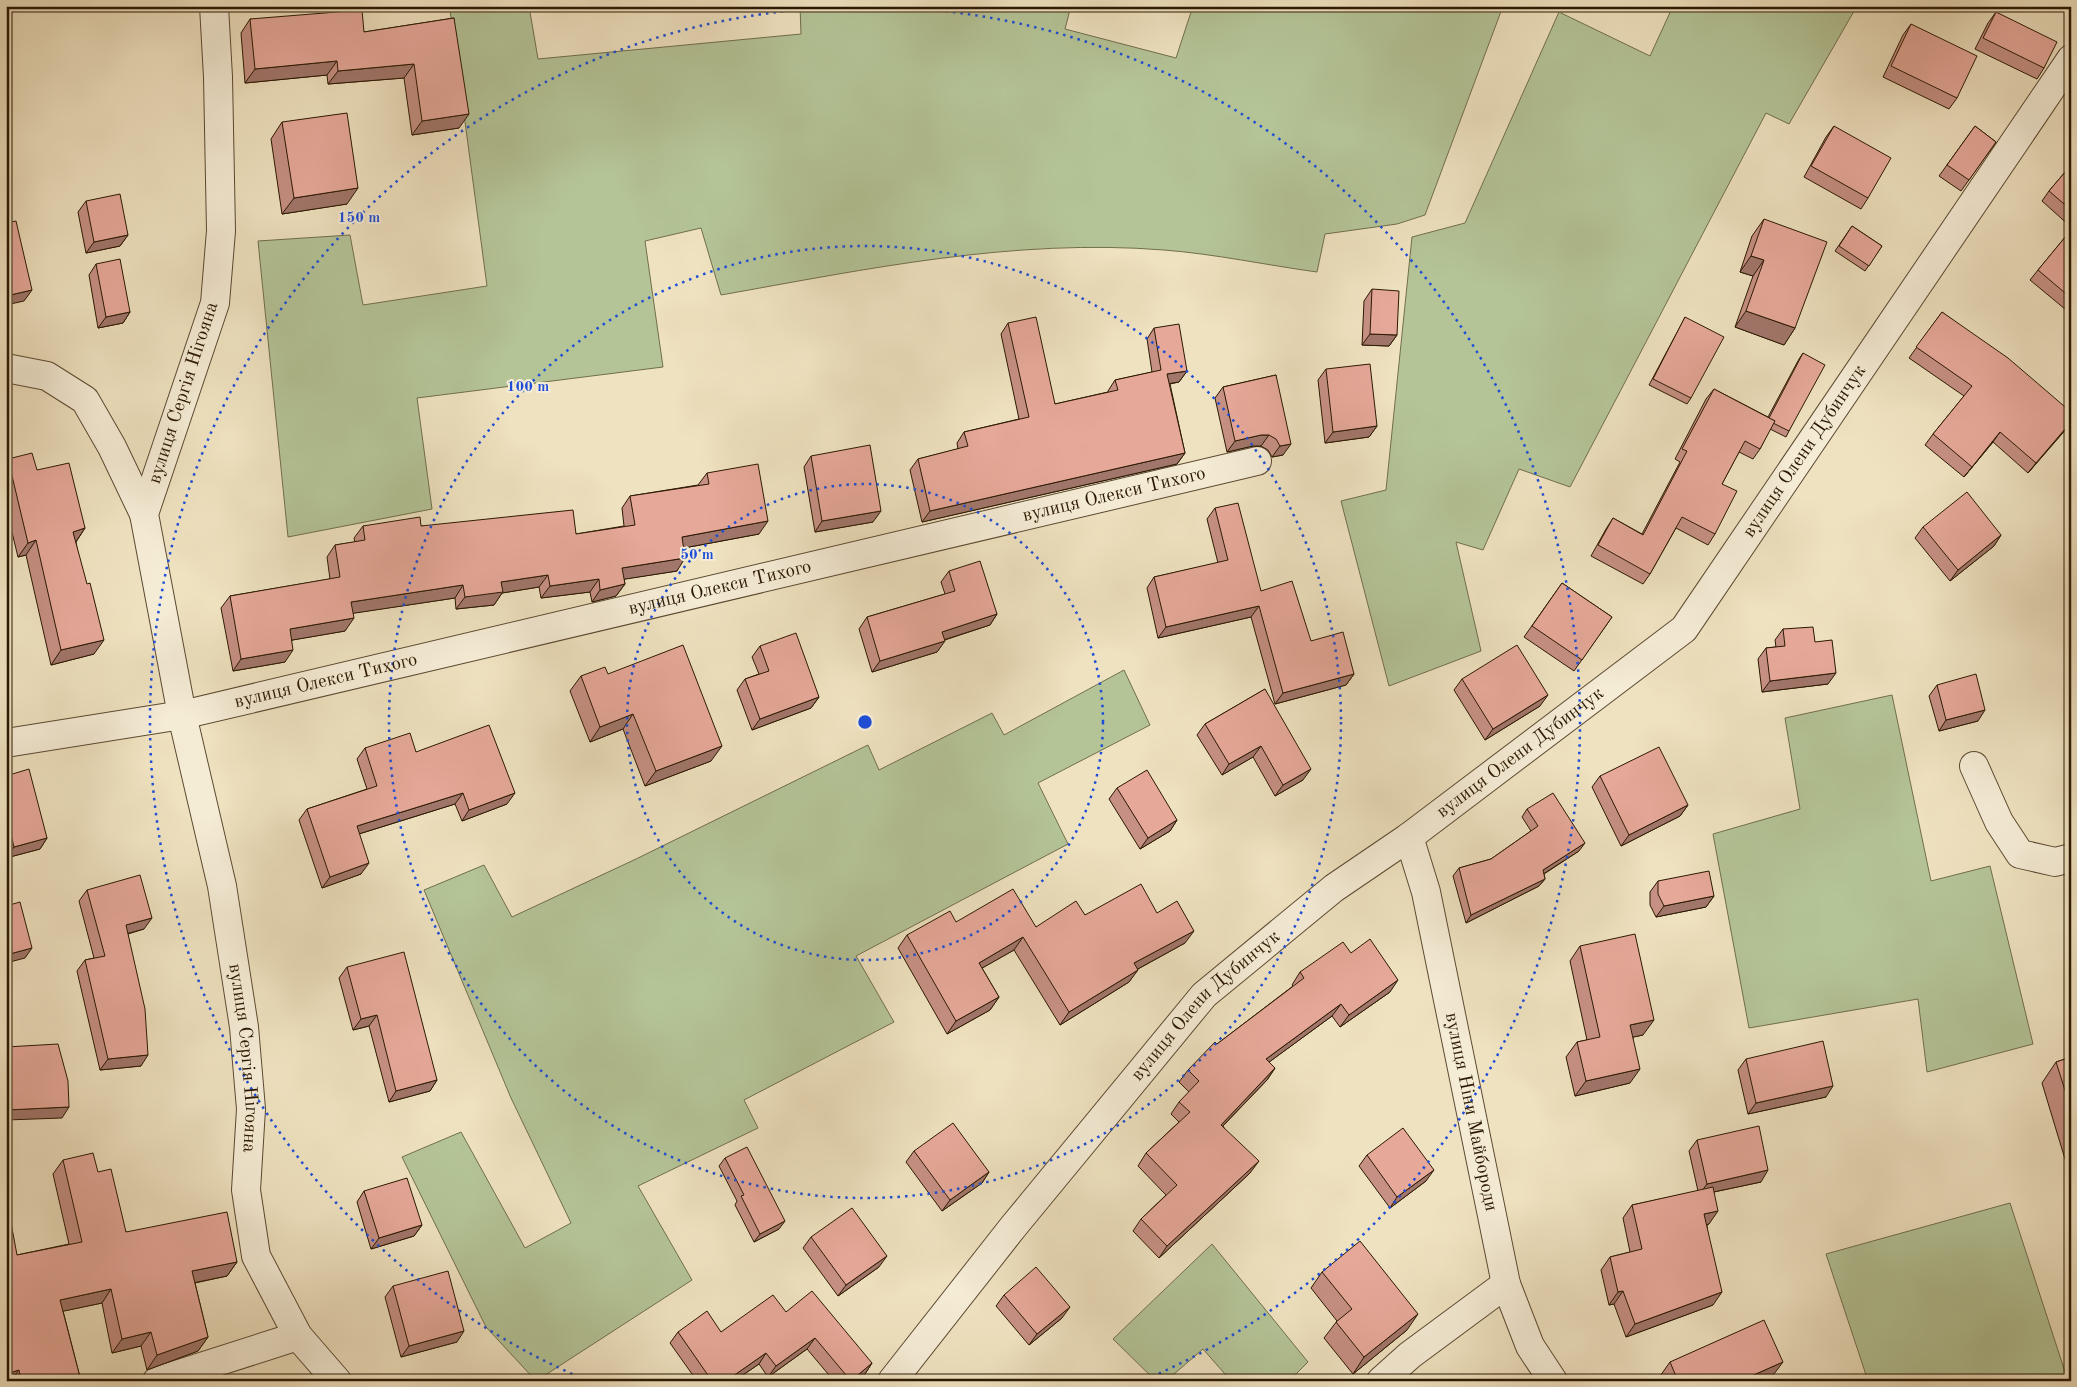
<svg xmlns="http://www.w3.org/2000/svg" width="2077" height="1387" viewBox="0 0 2077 1387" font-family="'Old Standard TT',serif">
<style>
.green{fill:#b4c497;stroke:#706e4c}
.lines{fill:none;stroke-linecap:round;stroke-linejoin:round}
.minor-casing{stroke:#5c4a32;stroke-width:30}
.minor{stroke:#f5ecd6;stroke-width:28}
.wall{fill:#c69084;stroke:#2b1802}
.shaded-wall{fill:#a1766b;stroke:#2b1802}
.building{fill:#e6a899;stroke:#2b1802}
.ring{fill:none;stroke:#1d4ed8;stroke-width:2.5;stroke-dasharray:2.5 5}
.labels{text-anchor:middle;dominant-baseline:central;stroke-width:4;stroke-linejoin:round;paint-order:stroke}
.street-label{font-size:19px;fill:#2b1802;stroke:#f5ecd6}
.centre{fill:#1d4ed8;stroke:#f5ecd6;stroke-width:2.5}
.ring-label{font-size:15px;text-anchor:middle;font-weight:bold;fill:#1d4ed8;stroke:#f5ecd6;stroke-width:4;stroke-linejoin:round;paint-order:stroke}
</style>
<rect width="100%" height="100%" fill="#efe2c0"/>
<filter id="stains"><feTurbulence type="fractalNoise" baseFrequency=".004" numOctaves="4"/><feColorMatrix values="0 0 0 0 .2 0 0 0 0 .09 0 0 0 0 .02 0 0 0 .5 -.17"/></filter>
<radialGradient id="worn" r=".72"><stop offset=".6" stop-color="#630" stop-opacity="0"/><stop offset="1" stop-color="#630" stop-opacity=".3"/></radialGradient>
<g class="green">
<path d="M487 6H529L538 59 801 34 800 6H1071L1065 29 1176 58 1193 6H1503L1425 215 1397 224 1325 234 1317 272C1266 265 1215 254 1164 250 1015 238 867 269 721 295L701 228 645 241 663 367 417 398 432 509 288 537 258 241 350 235 363 305 487 286 450 10Z"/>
<polygon points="1673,6 1857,6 1789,124 1766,113 1570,487 1519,469 1483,550 1456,542 1481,651 1389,686 1341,501 1386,490 1412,237 1465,223 1559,12 1650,56"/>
<polygon points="1124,670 1150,725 1038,783 1068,844 856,956 894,1022 744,1100 758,1128 638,1186 692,1280 536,1381 486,1327 402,1157 461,1132 525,1248 571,1223 511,1098 424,890 484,865 512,917 636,859 868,745 879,770 992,713 1004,735"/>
<polygon points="1892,695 1931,881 1990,866 2033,1044 1927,1072 1918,999 1749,1028 1713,834 1800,809 1785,718"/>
<polygon points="2010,1203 2068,1381 1868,1381 1826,1254"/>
<polygon points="1212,1244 1308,1362 1289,1381 1231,1381 1203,1349 1166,1381 1156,1381 1113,1339"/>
</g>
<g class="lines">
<g class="minor-casing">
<g id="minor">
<path id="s1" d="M214 6 218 77 221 231 215 303 144 514 182 715 222 886 244 1027 251 1109 246 1190 256 1256 298 1336 337 1381"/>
<polyline points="6,368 47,376 85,400 112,447 144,514"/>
<path id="s2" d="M6 743 182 715 1257 461"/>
<polyline points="1974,766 1999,822 2020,854 2055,862 2071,858"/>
<path id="s3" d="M1409 837 1426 892 1506 1284 1530 1346 1553 1381"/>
<polyline points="157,1381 298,1336"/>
<path id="s4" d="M892 1381 1013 1227 1204 995 1334 888 1409 837 1684 629 2071 59"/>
<polyline points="1381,1381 1410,1355 1506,1284"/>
</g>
</g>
<use href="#minor" class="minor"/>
</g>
<g class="wall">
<polygon points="1996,12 2044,68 2037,79 1975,49 1988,23"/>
<polygon points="454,18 459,128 412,135 404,78 328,84 327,75 245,83 241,33 250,19 364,32"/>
<polygon points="1911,24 1957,98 1949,109 1883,77 1903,35"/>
<polygon points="282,122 347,204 282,214 271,139"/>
<polygon points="1834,126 1868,198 1861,209 1804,177 1826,137"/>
<polygon points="1975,126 1996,142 1961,191 1939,176"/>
<polygon points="2071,165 2071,227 2042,201 2049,191"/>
<polygon points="86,201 128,235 120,246 86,253 78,212"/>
<polygon points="1764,219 1795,328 1784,345 1735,327 1753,276 1740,272 1752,236"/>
<polygon points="1852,226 1882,246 1865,271 1835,251"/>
<polygon points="2071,230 2071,314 2030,280 2038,270"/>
<polygon points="96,264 130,312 123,323 98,328 89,275"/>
<polygon points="1372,289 1397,335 1389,346 1362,345 1364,301"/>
<polygon points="1942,312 2071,412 2071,423 2028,473 1993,442 1964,477 1925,445 1933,434 1964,396 1909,358"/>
<polygon points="1685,317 1691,398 1687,404 1649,385 1682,323"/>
<polygon points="1008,323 1055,404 1108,392 1108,391 1115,380 1152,372 1147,339 1154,328 1187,371 1179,382 1170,384 1185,453 1177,464 922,522 910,470 918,459 958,449 957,443 964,432 1019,419 1001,334"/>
<polygon points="1803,353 1789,431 1786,437 1770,429 1760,449 1753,459 1739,452 1722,484 1715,534 1708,545 1676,528 1650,574 1643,584 1591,556 1606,529 1613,518 1642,534 1680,462 1675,459 1706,399 1714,389 1768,417 1799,359"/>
<polygon points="1326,369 1377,426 1369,437 1325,443 1318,380"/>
<polygon points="1276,375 1283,455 1272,457 1268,450 1261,446 1253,446 1227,452 1215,398 1223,387"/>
<polygon points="811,456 873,522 815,532 804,467"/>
<polygon points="8,459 37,470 85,528 76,542 94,654 51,665 26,555 18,557 6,508 6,461"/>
<polygon points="707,473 759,534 684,548 677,571 624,579 625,584 616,596 592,602 590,592 541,598 539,587 502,593 494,605 456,609 455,598 353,613 345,631 292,640 285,662 233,671 221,608 230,596 330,579 327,557 335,545 355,542 354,538 363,526 421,526 576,534 624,526 622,508 630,496 698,485"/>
<polygon points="1215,508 1261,591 1311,641 1354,674 1346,685 1275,704 1251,617 1158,638 1147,588 1154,577 1218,563 1207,519"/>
<polygon points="1923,527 2001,535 1994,546 1950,581 1915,538"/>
<polygon points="949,571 997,614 990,625 945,640 937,652 872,672 859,629 867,617 945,594 941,582"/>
<polygon points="1562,583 1612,617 1574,671 1524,637"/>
<polygon points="1783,629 1815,642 1828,684 1762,692 1758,659 1766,648 1776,647 1775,640"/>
<polygon points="760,646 819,697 811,708 752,730 737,690 745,679 759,674 752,657"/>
<polygon points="608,674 711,761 645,786 623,729 590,742 570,691 581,676"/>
<polygon points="1462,679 1540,706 1485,740 1454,690"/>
<polygon points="1937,685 1978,721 1939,731 1929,696"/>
<polygon points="1265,689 1303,780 1275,796 1253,757 1222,775 1197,735 1205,724"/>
<polygon points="365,748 416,752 507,804 462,821 455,804 359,834 361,874 322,888 299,820 307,809 367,789 357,759"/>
<polygon points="6,776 47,838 40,849 6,858"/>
<polygon points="1600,776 1688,805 1680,816 1621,846 1592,787"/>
<polygon points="1117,788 1177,820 1170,831 1140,849 1109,799"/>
<polygon points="1527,809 1579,851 1544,874 1545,879 1539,886 1466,923 1453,876 1459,868 1491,859 1531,831 1522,817"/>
<polygon points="1658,881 1714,896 1706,907 1656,917 1650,905 1650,892"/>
<polygon points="87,890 144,929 128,934 141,1066 100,1070 77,971 85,960 94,958 79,901"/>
<polygon points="1157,913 1185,943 1138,969 1129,982 1060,1025 1014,950 982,968 999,997 990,1010 947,1034 898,948 907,935 956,922 1036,927 1085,915"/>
<polygon points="1580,946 1643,1035 1633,1037 1630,1083 1575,1096 1566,1057 1577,1042 1587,1040 1570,961"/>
<polygon points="1351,953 1390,992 1340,1027 1332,1016 1269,1062 1275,1068 1267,1080 1223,1126 1250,1173 1159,1258 1133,1231 1141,1219 1166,1195 1138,1166 1146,1153 1179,1122 1171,1114 1179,1102 1189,1092 1179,1082 1188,1070 1217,1044 1293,986 1292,985 1300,972"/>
<polygon points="347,967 437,1080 430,1091 389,1102 369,1026 353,1030 339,978"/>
<polygon points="2071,1057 2071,1179 2042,1083 2056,1062"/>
<polygon points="1746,1059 1826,1097 1748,1114 1738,1070"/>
<polygon points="1697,1140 1761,1182 1714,1192 1709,1224 1707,1225 1713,1305 1626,1337 1614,1304 1609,1305 1601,1270 1610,1257 1630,1252 1623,1218 1632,1205 1698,1191 1689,1151"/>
<polygon points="914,1151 989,1172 982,1183 942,1211 906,1162"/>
<polygon points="1367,1155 1426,1181 1390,1208 1359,1166"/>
<polygon points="725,1158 779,1229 754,1242 735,1205 737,1201 719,1166"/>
<polygon points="63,1160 98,1172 126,1232 237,1262 227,1276 195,1283 208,1337 198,1351 147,1370 141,1346 112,1353 102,1303 63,1311 81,1381 6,1381 17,1255 69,1244 53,1174"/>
<polygon points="364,1191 422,1225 414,1236 371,1249 357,1202"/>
<polygon points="811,1237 879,1267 838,1296 803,1248"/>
<polygon points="1322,1272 1407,1330 1353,1374 1324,1338 1337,1321 1311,1288"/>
<polygon points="393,1286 457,1342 401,1357 385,1297"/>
<polygon points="1004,1295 1062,1318 1029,1345 996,1306"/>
<polygon points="786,1312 872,1363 865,1374 857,1381 834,1381 807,1349 768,1377 759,1364 734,1381 697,1381 670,1343 678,1332 721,1332"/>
<polygon points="1670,1362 1771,1378 1765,1381 1659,1381 1658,1379"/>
</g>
<g class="shaded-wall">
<polygon points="337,61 327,75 245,83 255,69"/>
<polygon points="414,64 404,78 328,84 338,71"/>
<polygon points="469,114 459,128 412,135 422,121"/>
<polygon points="358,188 347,204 282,214 294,198"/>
<polygon points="128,235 120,246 86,253 94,242"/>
<polygon points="1751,256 1764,260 1753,276 1740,272"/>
<polygon points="32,290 24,301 6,305 6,296"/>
<polygon points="1746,311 1795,328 1784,345 1735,327"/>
<polygon points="130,312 123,323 98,328 106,317"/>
<polygon points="1370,334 1397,335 1389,346 1362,345"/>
<polygon points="1187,371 1179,382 1160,385 1167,374"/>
<polygon points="2071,422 2068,427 2028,473 2036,463"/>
<polygon points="1377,426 1369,437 1325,443 1333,432"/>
<polygon points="2000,432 1993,442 1964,477"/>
<polygon points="1261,435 1269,435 1261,446 1253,446 1227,452 1235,441"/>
<polygon points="1291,444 1283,455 1272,457 1280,446"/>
<polygon points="1185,453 1177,464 922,522 930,511"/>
<polygon points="881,511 873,522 815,532 822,521"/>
<polygon points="768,521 759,534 673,550 682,537"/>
<polygon points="85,528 75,543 73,532"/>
<polygon points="2001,535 1994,546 1950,581 1958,570"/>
<polygon points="36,540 26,555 18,557 28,543"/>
<polygon points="685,558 677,571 613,581 622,568"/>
<polygon points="548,575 539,587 502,593 494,605 456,609 465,597 501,582"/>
<polygon points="599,579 590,592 541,598 550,586"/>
<polygon points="625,584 616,596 592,602 600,590"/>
<polygon points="463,585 455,598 342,615 351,602"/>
<polygon points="1259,606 1251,617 1158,638 1166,627"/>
<polygon points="997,614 990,625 934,643 942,632"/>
<polygon points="354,618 345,631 281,642 290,629"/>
<polygon points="104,640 94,654 51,665 61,650"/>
<polygon points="945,641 937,652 872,672 880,661"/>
<polygon points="293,650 285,662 233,671 241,659"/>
<polygon points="1836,673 1828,684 1762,692 1770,681"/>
<polygon points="1354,674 1346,685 1275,704 1283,693"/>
<polygon points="1548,695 1540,706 1485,740 1493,729"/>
<polygon points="819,697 811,708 752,730 760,719"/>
<polygon points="1985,710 1978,721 1939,731 1946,720"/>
<polygon points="633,714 623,729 590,742 600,727"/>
<polygon points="722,746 711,761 645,786 656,771"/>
<polygon points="1261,746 1253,757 1222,775 1229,764"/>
<polygon points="1311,769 1303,780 1275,796 1283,785"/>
<polygon points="463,793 455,804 349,837 357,826"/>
<polygon points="515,793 507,804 462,821 469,810"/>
<polygon points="1688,805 1680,816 1621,846 1629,835"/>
<polygon points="1177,820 1170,831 1140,849 1148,838"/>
<polygon points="11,835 6,842 6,837"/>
<polygon points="47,838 40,849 6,858 14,847"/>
<polygon points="1585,843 1579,851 1537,878 1543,870"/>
<polygon points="369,863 361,874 322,888 330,877"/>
<polygon points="1545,879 1539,886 1466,923 1471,915"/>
<polygon points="1714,896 1706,907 1656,917 1664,906"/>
<polygon points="152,918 144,929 118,936 126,925"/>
<polygon points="1194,931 1185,943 1125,976 1134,963"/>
<polygon points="1023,937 1014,950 970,975 979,963"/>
<polygon points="32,948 25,958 6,963 6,955"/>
<polygon points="1138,970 1129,982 1060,1025 1069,1012"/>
<polygon points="1398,980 1390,992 1340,1027 1349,1015"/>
<polygon points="999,997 990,1010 947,1034 956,1021"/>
<polygon points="1341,1004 1332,1016 1257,1071 1266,1059"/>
<polygon points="377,1015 369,1026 353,1030 361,1019"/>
<polygon points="1654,1020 1643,1035 1620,1040 1630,1025"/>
<polygon points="148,1055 141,1066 100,1070 108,1059"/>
<polygon points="1275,1068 1267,1080 1212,1137 1221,1125"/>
<polygon points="1640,1069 1630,1083 1575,1096 1586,1081"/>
<polygon points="437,1080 430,1091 389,1102 396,1091"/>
<polygon points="1833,1086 1826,1097 1748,1114 1756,1103"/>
<polygon points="69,1107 62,1118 6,1120 6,1110"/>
<polygon points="1259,1161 1250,1173 1159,1258 1167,1246"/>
<polygon points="1434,1170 1426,1181 1390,1208 1397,1197"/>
<polygon points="1768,1170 1761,1182 1699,1195 1707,1184"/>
<polygon points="989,1172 982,1183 942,1211 950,1200"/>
<polygon points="1718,1211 1709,1224 1695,1228 1704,1214"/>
<polygon points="785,1221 779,1229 754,1242 760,1234"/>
<polygon points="422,1225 414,1236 371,1249 379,1238"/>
<polygon points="887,1256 879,1267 838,1296 846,1285"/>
<polygon points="237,1262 227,1276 183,1285 192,1271"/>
<polygon points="111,1289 102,1303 50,1314 60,1300"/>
<polygon points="1623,1291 1614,1304 1609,1305 1618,1292"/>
<polygon points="1722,1292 1713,1305 1626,1337 1635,1324"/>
<polygon points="1070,1307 1062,1318 1029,1345 1037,1334"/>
<polygon points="1418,1314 1407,1330 1353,1374 1364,1357"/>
<polygon points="464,1331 457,1342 401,1357 409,1346"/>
<polygon points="151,1332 141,1346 112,1353 122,1339"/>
<polygon points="208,1337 198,1351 147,1370 157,1355"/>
<polygon points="815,1338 807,1349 768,1377 776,1366"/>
<polygon points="766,1353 759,1364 734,1381 726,1381"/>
<polygon points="1783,1362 1771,1378 1765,1381 1740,1381"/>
<polygon points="872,1363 865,1374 857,1381 851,1381"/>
<polygon points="19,1370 11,1381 6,1381 6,1374"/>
</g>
<g class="building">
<polygon points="362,10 364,32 454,18 469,114 422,121 414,64 338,71 337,61 255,69 250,19"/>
<polygon points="1996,12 2057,42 2044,68 1983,38"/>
<polygon points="1911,24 1977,56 1957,98 1891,66"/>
<polygon points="347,113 358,188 294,198 282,122"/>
<polygon points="1834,126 1891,158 1868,198 1811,166"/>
<polygon points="1975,126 1996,142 1969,180 1947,165"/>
<polygon points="2071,165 2071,210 2049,191"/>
<polygon points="120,194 128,235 94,242 86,201"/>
<polygon points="1764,219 1827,242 1795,328 1746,311 1764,260 1751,256"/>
<polygon points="16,221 32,290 6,296 6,223"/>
<polygon points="1852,226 1882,246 1869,266 1839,246"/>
<polygon points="2071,230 2071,298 2038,270"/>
<polygon points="120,259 130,312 106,317 96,264"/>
<polygon points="1372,289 1399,291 1397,335 1370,334"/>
<polygon points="1942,312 2008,358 2071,412 2071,422 2036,463 2000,432 1972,467 1933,434 1972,386 1916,347"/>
<polygon points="1036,317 1055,404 1118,390 1115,380 1161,370 1154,328 1179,324 1187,371 1167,374 1185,453 930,511 918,459 968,446 964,432 1029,417 1008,323"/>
<polygon points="1685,317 1724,337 1691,398 1653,379"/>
<polygon points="1803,353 1825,365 1789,431 1773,423 1775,421 1769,418"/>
<polygon points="1370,364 1377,426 1333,432 1326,369"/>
<polygon points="1276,375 1291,444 1280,446 1276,439 1269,435 1261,435 1235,441 1223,387"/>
<polygon points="1714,389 1775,421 1760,449 1745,441 1722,484 1737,491 1715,534 1682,517 1650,574 1598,545 1613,518 1643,535 1687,451 1682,449"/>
<polygon points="870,445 881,511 822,521 811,456"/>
<polygon points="32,453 37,470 69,463 85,528 73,532 87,584 90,583 104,640 61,650 36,540 28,543 8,459"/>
<polygon points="758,464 768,521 682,537 685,558 622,568 625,584 600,590 599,579 550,586 548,575 501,582 503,592 465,597 463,585 351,602 354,618 290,629 293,650 241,659 230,596 340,577 335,545 365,540 363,526 420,517 421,526 573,510 576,534 635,525 630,496 709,484 707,473"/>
<polygon points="1967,492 2001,535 1958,570 1923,527"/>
<polygon points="1238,503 1261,591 1292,581 1311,641 1343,632 1354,674 1283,693 1259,606 1166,627 1154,577 1228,560 1215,508"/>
<polygon points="980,561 997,614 942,632 945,641 880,661 867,617 955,591 949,571"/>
<polygon points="1562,583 1612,617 1582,660 1532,626"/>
<polygon points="1813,627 1815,642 1832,640 1836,673 1770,681 1766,648 1785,646 1783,629"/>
<polygon points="796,633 819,697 760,719 745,679 769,671 760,646"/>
<polygon points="683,645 722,746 656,771 633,714 600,727 581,676 605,667 608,674"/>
<polygon points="1517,645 1548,695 1493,729 1462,679"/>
<polygon points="1976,674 1985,710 1946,720 1937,685"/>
<polygon points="1265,689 1311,769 1283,785 1261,746 1229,764 1205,724"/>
<polygon points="489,725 515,793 469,810 463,793 357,826 369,863 330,877 307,809 377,786 365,748 410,733 416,752"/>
<polygon points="1659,747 1688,805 1629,835 1600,776"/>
<polygon points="29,769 47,838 14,847 11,835 6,837 6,776"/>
<polygon points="1147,770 1177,820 1148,838 1117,788"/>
<polygon points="1553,793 1585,843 1543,870 1545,879 1471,915 1459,868 1491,859 1538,826 1527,809"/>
<polygon points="1709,871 1714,896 1664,906 1658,894 1658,881"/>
<polygon points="140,875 152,918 126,925 145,1009 148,1055 108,1059 85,960 105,956 87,890"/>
<polygon points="1141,884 1157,913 1177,901 1194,931 1134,963 1138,970 1069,1012 1023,937 979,963 999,997 956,1021 907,935 950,911 956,922 1013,889 1036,927 1076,901 1085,915"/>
<polygon points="20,902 32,948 6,955 6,906"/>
<polygon points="1635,934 1654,1020 1630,1025 1640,1069 1586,1081 1577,1042 1600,1037 1580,946"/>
<polygon points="1370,939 1398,980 1349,1015 1341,1004 1266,1059 1275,1068 1221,1125 1259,1161 1167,1246 1141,1219 1177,1185 1146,1153 1190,1112 1179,1102 1199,1081 1188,1070 1215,1042 1217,1044 1304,978 1300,972 1343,942 1351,953"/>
<polygon points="404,952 437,1080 396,1091 377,1015 361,1019 347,967"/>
<polygon points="1823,1041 1833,1086 1756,1103 1746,1059"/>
<polygon points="58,1044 68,1081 69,1107 6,1110 6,1047"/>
<polygon points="2071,1057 2071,1109 2056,1062"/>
<polygon points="953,1123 989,1172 950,1200 914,1151"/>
<polygon points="1759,1126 1768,1170 1707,1184 1697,1140"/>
<polygon points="1403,1128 1434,1170 1397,1197 1367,1155"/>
<polygon points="747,1147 785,1221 760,1234 741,1196 744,1195 725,1158"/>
<polygon points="93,1153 98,1172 111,1169 126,1232 227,1212 237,1262 192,1271 208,1337 157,1355 151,1332 122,1339 111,1289 60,1300 81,1381 21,1381 19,1370 6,1374 6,1196 17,1255 82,1242 63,1160"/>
<polygon points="407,1178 422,1225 379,1238 364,1191"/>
<polygon points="1713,1187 1718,1211 1704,1214 1722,1292 1635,1324 1623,1291 1618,1292 1610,1257 1642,1249 1632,1205"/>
<polygon points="852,1208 887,1256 846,1285 811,1237"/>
<polygon points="1360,1241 1418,1314 1364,1357 1336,1322 1352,1309 1322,1272"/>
<polygon points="1036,1267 1070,1307 1037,1334 1004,1295"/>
<polygon points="448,1271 464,1331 409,1346 393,1286"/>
<polygon points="812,1291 872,1363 851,1381 815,1338 776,1366 766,1353 726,1381 712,1381 678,1332 707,1311 721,1332 773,1295 786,1312"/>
<polygon points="1764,1320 1783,1362 1740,1381 1678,1381 1670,1362"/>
</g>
<g class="ring">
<circle cx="865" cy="722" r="238"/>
<circle cx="865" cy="722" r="476"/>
<path d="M586 1380A715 715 0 1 1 1144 1380"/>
</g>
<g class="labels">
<g class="street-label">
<text transform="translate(184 393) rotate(-72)">вулиця Сергія Нігояна</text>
<text stroke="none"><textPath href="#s4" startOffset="1315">вулиця Олени Дубинчук</textPath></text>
<text stroke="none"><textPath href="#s2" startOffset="1136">вулиця Олекси Тихого</textPath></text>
<text stroke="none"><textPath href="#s2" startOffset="731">вулиця Олекси Тихого</textPath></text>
<text stroke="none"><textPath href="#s2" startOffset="326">вулиця Олекси Тихого</textPath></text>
<text stroke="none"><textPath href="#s4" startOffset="895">вулиця Олени Дубинчук</textPath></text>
<text stroke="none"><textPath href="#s4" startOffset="490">вулиця Олени Дубинчук</textPath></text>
<text stroke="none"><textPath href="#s1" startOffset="1074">вулиця Сергія Нігояна</textPath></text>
<text stroke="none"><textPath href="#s3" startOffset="282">вулиця Ніни Майбороди</textPath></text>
</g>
</g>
<circle cx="865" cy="722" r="8" class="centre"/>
<g class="ring-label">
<text x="359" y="222">150 m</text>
<text x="528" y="391">100 m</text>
<text x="697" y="559">50 m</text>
</g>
<rect width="2077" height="1387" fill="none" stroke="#efe2c0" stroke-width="25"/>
<rect x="8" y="8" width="2062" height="1372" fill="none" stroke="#2b1802" stroke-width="2.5"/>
<rect x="12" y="12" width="2052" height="1362" fill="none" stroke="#2b1802"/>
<rect width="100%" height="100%" filter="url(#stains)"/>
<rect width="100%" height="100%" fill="url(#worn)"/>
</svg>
